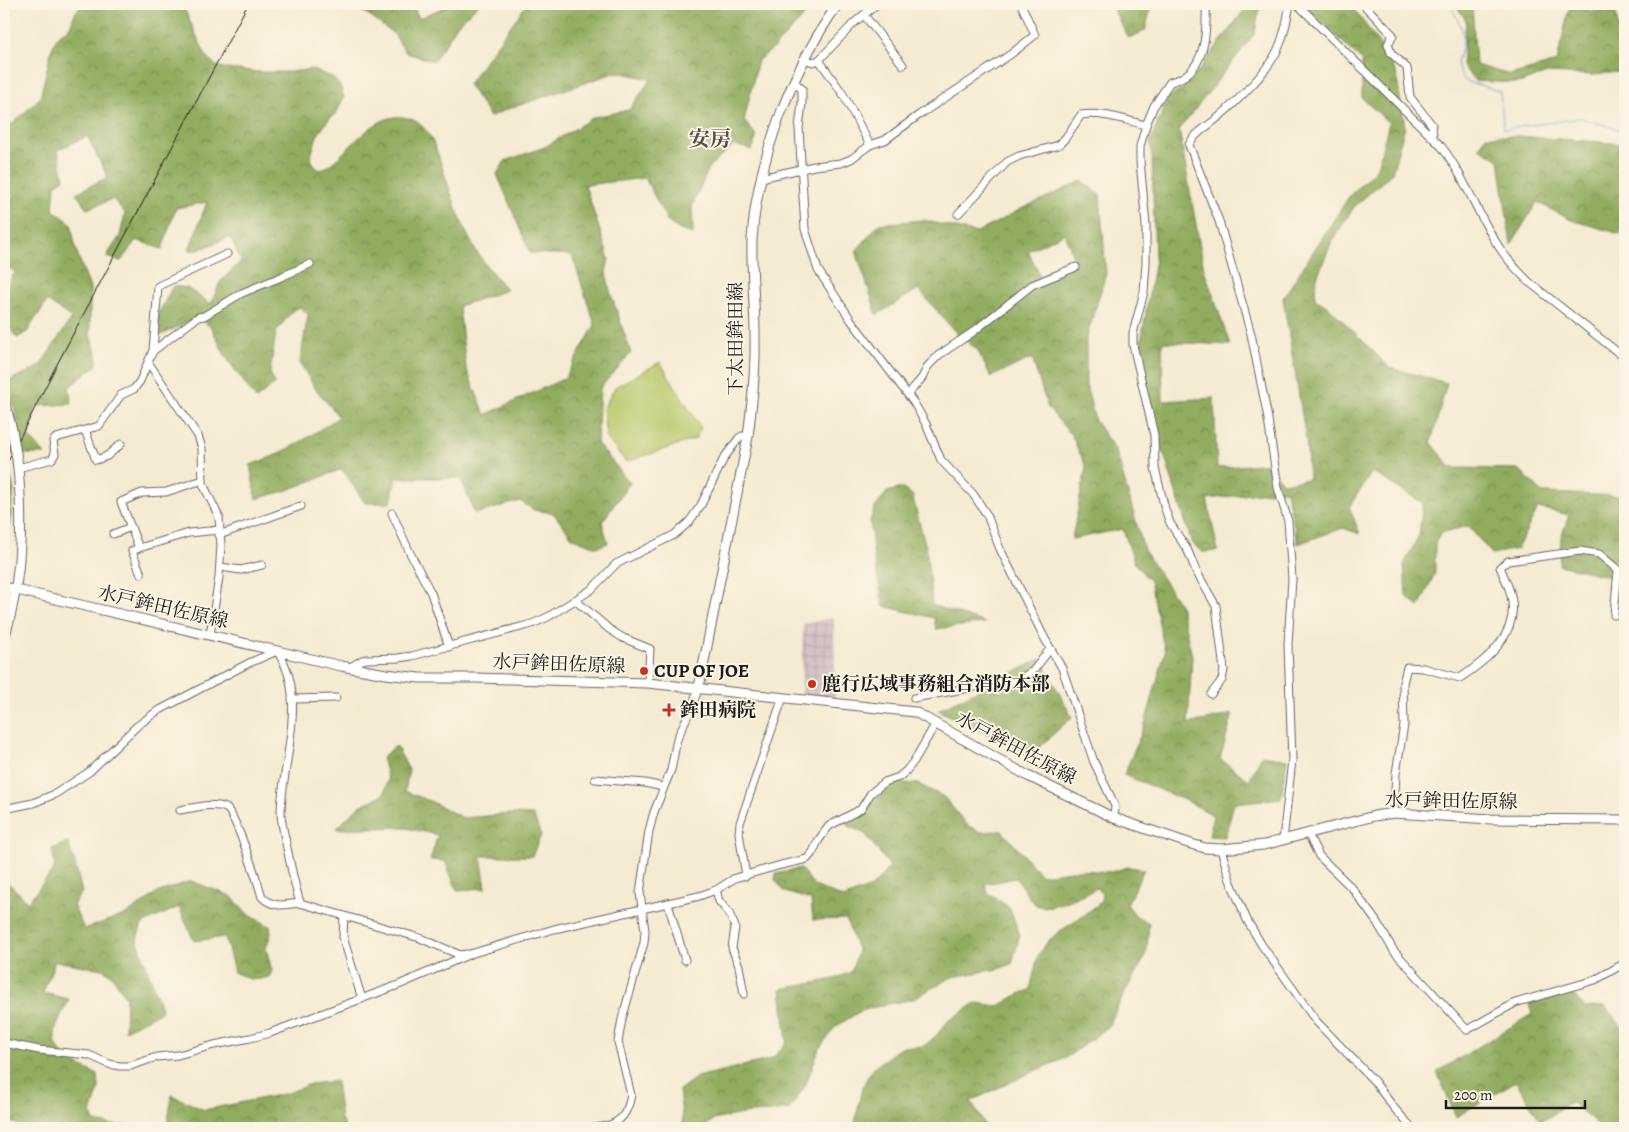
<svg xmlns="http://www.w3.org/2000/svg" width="1629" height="1132" viewBox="0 0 1629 1132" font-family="Alegreya,'Noto Serif JP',serif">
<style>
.industrial{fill:url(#industrial-grid)}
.grass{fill:#b7c76a;stroke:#6a7243}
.forest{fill:url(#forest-crowns);stroke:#56643d;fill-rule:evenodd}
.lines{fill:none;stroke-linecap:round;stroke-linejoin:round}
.stream{stroke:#6ba3da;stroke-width:1}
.minor-casing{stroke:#68645c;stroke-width:9}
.major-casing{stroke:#68645c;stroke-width:11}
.minor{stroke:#fff;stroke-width:7}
.major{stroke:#fff;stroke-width:9}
.rail{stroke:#1c1c1c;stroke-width:1}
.major-bridge-casing{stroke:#68645c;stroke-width:11;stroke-linecap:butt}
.major-bridge{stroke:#fff;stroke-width:9}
.poi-dot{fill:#c8321e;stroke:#fcf5e5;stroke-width:2}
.labels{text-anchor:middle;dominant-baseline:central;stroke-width:4;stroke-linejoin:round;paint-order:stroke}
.street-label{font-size:19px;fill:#1c1c1c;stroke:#fcf5e5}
.poi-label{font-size:19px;font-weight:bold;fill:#1c1c1c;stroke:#fcf5e5;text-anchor:start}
.quarter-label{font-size:21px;font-weight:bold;fill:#5e4a49;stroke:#fcf5e5}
</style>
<defs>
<pattern id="industrial-grid" width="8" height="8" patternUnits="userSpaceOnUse" patternTransform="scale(1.25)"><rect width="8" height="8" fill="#d2bec4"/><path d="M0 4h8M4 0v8" fill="none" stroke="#b4a3a8"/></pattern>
<pattern id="forest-crowns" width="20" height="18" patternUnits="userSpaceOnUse" patternTransform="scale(1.25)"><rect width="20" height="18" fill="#91ac5e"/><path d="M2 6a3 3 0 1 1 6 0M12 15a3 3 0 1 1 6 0" fill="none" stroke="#768b4d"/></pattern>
</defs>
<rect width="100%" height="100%" fill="#fcf5e5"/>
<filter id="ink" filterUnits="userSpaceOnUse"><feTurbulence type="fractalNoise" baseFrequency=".02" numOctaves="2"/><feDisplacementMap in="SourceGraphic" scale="10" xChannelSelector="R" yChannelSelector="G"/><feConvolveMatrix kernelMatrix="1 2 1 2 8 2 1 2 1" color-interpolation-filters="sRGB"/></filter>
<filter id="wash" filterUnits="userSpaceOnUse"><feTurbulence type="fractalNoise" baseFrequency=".0096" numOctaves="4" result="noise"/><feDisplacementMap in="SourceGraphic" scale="20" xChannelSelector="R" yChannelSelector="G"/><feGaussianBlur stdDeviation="1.12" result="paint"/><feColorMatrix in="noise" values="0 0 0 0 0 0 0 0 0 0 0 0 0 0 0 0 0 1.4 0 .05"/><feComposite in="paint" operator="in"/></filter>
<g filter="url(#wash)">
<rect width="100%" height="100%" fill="#f5ebd2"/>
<polygon class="industrial" points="834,617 835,700 801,696 803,624"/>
<polygon class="grass" points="660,362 701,428 695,439 626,462 606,437 603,409 615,387"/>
<g class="forest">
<path d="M83 4H182L205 54 216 66 228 69 261 72H291L311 69 332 77 340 86 344 97 337 112 327 122 317 136 310 159 315 167 321 170C346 157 362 126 390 118 400 115 415 118 422 126 434 138 438 155 443 170 451 193 458 216 469 238 478 257 493 274 507 290L459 306 466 368 485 415 565 378 595 325 572 255 530 253 497 174 505 161 545 147 594 117 629 110 651 79 617 72 505 110 490 117 468 84 526 5 525 4H808L806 14 773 49 758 60 744 121 757 136 752 150 734 145 710 166 692 206 693 234 680 230 668 222 645 178 585 185 609 259 606 272 610 291 631 353 600 388 597 443 630 483 602 522 608 543 597 547 573 538 553 513 534 510 520 501 475 514 461 478H396L391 503H365L342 469 285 491 256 499 250 465C283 455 310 436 339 417L314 387 300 363 308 314 300 307 292 311 276 332 270 373 275 384 256 399 226 357 211 327 198 317 157 337V316L173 286 187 288 211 304 220 282 241 261 230 237 198 250H189L207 202 176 208 162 249 136 240 121 261 106 257 120 236 125 213 113 199 87 209 76 193 108 177 87 136 58 150 64 179 55 185 53 210 71 223 76 250 90 288V335L97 355V365L69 387 72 404 36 406 29 437 45 454H6L14 491 6 555 4 554V421L16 413 6 382 39 367 72 318 47 301 27 332 17 338C7 326 0 309 4 293 6 286 11 279 15 272L4 264V207L13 197 4 177V132L40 98 51 51 57 37 70 27 75 13Z"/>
<polygon points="353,4 412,4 419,18 452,4 479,4 458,24 434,61 406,53 394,34"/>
<polygon points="1111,4 1152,4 1145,31 1128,38"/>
<polygon points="1244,4 1260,4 1255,33 1179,130 1204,269 1230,345 1162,342 1163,401 1214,398 1217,468 1270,463 1282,483 1309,479 1306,439 1283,298 1350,195 1377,168 1389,123 1362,98 1362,61 1303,4 1350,4 1381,46 1396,73 1405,126 1392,173 1354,207 1332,241 1316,280 1315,299 1330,308 1390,368 1447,383 1431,442 1451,468 1518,469 1543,493 1625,496 1625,576 1607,576 1559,565 1561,537 1569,515 1538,508 1517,549 1492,554 1468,526 1440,533 1435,544 1435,573 1419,607 1406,596 1404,564 1419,535 1423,503 1372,472 1349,507 1360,534 1343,528 1298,544 1286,490 1207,499 1218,551 1202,552 1192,543 1162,448 1139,353 1155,259 1152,157 1150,142 1168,98 1190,82 1245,9"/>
<polygon points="1455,4 1472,4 1476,65 1510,75 1557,62 1569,8 1616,13 1623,62 1625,62 1625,71 1593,75 1547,73 1519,83 1475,81 1462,65 1466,20"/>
<polygon points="1486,136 1519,136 1625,144 1625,221 1620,234 1571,220 1537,202 1511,245 1499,160 1479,148"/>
<path d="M1082 181 1100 195 1106 274 1086 339V385L1095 421 1116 451 1144 550 1180 605 1192 656 1188 724 1233 714 1220 759 1249 780 1262 755 1287 759 1281 798 1234 803 1225 837 1209 836 1213 815 1189 802 1124 775 1145 724 1165 652 1150 581 1135 564 1123 529 1072 539 1086 467 1072 436 1048 408 1032 358 991 377 977 349 957 334 918 289 877 315 856 251 879 224 923 220 977 233 1019 210ZM1065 233 1075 263 1040 276 1028 251Z"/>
<polygon points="898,489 904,489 912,495 926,547 932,605 985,623 936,629 934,618 883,606 874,557 870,520 875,508 887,492"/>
<polygon points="1041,659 1072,717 1030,756 938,710"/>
<polygon points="396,746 409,770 405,791 432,802 463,818 509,814 533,815 541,835 532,856 481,856 486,888 457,890 445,861 430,860 438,835 402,827 336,829 358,807 384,794 388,780 382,757"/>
<path d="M896 782 918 784 944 797 968 826 981 832 1002 831 1041 875 1078 870 1111 872 1128 867 1144 869 1127 904 1135 915 1149 923 1147 949 1144 959 1125 992 1108 1027 1066 1058 1032 1072 971 1101 987 1128H862L855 1123 862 1088 872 1069 901 1047 924 1046 936 1036 948 1021 976 1003 999 1006 1019 994 1030 990 1038 956 1048 941 1060 931 1079 919 1101 902 1102 894 1097 888C1085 894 1045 914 1035 904 1027 897 1022 886 1016 878L985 884 989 894 1009 907 1020 935 1012 964 998 969 952 977 913 999 883 1005 859 1012 835 1027 819 1049 805 1086 789 1110 742 1114 713 1120 703 1128H678L683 1124 679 1090 697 1077 768 1060 773 1058 787 1042 781 989 834 979 851 972 858 952 846 919 813 920 811 900 785 892 775 880 776 874 800 868 815 886 843 898 873 886 890 866 865 834 847 825Z"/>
<path d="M68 842 74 860 82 892 73 905 84 929 127 914 159 892 191 881 231 896 248 914 270 926 271 934 266 948 272 971 269 977C252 982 249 979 234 972L225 937 194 941 179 907 142 924 137 939 162 1011 125 1030 126 998 112 975 102 969 55 961 43 993 69 999C65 1008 55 1025 55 1035 53 1056 83 1067 98 1075L99 1088 91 1114 94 1122 111 1125 167 1127 172 1095 204 1110 288 1093 310 1084 336 1081 341 1119 345 1128H29L4 1120V879L28 902 55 868 52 849Z"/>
<polygon points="1572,993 1585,1008 1605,1006 1625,1031 1625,1128 1602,1128 1571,1102 1541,1122 1516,1081 1456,1117 1437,1072 1532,1014 1529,1004"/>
</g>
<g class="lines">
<path class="stream" d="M1450 4C1462 29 1469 34 1457 62 1461 79 1463 82 1480 85 1487 87 1494 90 1500 92L1504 129 1581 118 1625 131"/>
</g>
</g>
<g filter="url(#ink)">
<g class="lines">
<g class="minor-casing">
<g id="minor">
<path d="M1206 4C1207 34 1206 74 1170 82L1154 106 1146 125 1140 146V161L1146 225V263L1144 292 1133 333V345L1154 435 1155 468 1165 509 1170 523 1188 551 1196 571 1216 606 1224 670 1222 680 1211 694"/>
<path d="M1297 4 1441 146C1466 178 1478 217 1501 250 1509 262 1519 272 1529 282L1625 358"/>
<polyline points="1363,4 1393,35 1388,44 1391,53 1407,68 1410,97 1432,125 1433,137"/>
<polyline points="864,15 903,65"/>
<polyline points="805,59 813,62 819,60 854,23 877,4"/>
<polyline points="819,60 843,94 870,145"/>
<polyline points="794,82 802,89 802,103 799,128 805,229 818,270 851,320 914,403 926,424 941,460 973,494 987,515 1000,549 1045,639 1062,668 1094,762 1115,806 1114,818"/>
<polyline points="761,178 814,166 841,163 851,159 870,145 885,140 919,115 1011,54 1035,35 1021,4"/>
<path d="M958 214 1007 162 1019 156 1059 145 1066 137 1081 115C1103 112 1125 120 1146 125"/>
<polyline points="153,351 158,286 227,254"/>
<polyline points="908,394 922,378 928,366 939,355 973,332 1032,285 1076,267"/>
<polyline points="85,430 96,460 107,456 121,444"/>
<polyline points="18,468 52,459 55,454 53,441 56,438 99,426 121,395 134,389 140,381 148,362"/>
<polyline points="203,480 166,492 142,493 121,502 139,548 189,533 219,530"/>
<polyline points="392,513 410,553 431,593 449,647"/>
<polyline points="113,534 131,527"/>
<polyline points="219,535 301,506"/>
<polyline points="139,548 132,551 141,574"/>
<polyline points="220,567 241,570 262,565"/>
<polyline points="575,600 609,629 623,638 650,649 648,683"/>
<polyline points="210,635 219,577 221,545 219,517 203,484 202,448 198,436 148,362 153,351 198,317 204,316 242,293 281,277 310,264"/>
<polyline points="349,668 362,660 367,659 398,658 412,656 532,624 548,617 583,595 592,589 616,564 674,535 689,522 701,505 724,458 739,438 742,436 748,437"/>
<polyline points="914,698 980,686 1009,685 1033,671 1050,649"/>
<polyline points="292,699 336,698"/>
<polyline points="595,779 645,783 663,787"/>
<path d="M4 809 33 803 55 794 89 772 137 726 156 712 249 663 277 651C309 695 282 762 281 812 281 822 284 833 286 843 290 863 294 883 300 903"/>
<path d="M180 810C194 808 213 802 226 808 235 813 258 883 262 897 273 908 285 905 300 903L420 938 460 955 467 954"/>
<path d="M1394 813 1396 773 1404 725 1403 683 1407 667 1423 668 1460 678C1487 660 1520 634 1511 596 1509 586 1504 577 1500 567L1508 561 1580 551 1599 554 1618 570 1614 615"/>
<polyline points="1308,834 1319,856 1352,888 1376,921 1394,951 1467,1030 1515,1003 1595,980 1625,963"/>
<path d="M1283 840 1292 760 1288 644 1292 579 1288 521 1278 488 1267 413 1251 334 1219 221 1189 145C1193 134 1210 125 1220 116 1238 100 1268 71 1278 49 1285 35 1287 19 1290 4"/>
<polyline points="1221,849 1230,880 1247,920 1261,944 1316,1021 1374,1081 1394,1108 1412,1128"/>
<polyline points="746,876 739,833 740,823 783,697"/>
<polyline points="716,890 719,901 729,913 735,927 732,948 739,966 744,994"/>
<polyline points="668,904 685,960"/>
<polyline points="344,916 343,937 362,999"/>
<polyline points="4,1043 39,1050 89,1055 109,1064 120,1066 130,1066 157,1057 178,1055 214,1045 250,1038 270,1033 401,984 470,954 554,929 699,896 716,890 735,878 781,865 807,859 813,852 818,841 829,826 861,809 871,793 885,782 899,777 906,771 914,761 936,723"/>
<path d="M594 1128C617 1126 627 1118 631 1095L618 1042 622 1019 644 943 645 931 640 893 649 831 654 812 671 770 677 739 692 706 699 687"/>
</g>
</g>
<g class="major-casing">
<g id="major">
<polyline points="4,400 12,430"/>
<polyline points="4,587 341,666 386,674 420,678 476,678 648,683 915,712 1028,776 1114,818 1191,844 1205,848 1221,849 1264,845 1374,816 1394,813 1491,819 1625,820"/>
<path d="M4 639C22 580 24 520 17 459"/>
<path d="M699 687 748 437C752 403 756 369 755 335 755 303 751 271 752 240 757 160 792 69 838 4"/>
</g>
</g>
<use href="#minor" class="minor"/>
<use href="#major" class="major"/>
<polyline class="rail" points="4,469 54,370 248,4"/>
<g class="major-bridge-casing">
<polyline id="major-bridge" points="12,430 17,459"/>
</g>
<use href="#major-bridge" class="major-bridge"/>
</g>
</g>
<g class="poi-dot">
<circle cx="644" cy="671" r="5"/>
<circle cx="812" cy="684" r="5"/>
<path d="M666.5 702.5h5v5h5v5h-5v5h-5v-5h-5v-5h5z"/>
</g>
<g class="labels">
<g class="street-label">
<text transform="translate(736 339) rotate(-90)">下太田鉾田線</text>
<text transform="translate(163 607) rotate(13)">水戸鉾田佐原線</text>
<text transform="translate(559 664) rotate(2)">水戸鉾田佐原線</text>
<text transform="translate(1016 748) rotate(28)">水戸鉾田佐原線</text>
<text transform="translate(1451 801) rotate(1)">水戸鉾田佐原線</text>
</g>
<g class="poi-label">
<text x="654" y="671">CUP OF JOE</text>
<text x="822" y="684">鹿行広域事務組合消防本部</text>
<text x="680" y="710">鉾田病院</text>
</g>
<g class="quarter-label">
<text x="710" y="139">安房</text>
</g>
</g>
<rect width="1629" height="1132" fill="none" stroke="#fcf5e5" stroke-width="20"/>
<path d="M1446 1100v8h139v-8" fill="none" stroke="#1c1c1c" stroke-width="2.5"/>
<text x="1454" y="1100" font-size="15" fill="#1c1c1c" stroke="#fcf5e5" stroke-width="4" paint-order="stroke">200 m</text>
</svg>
